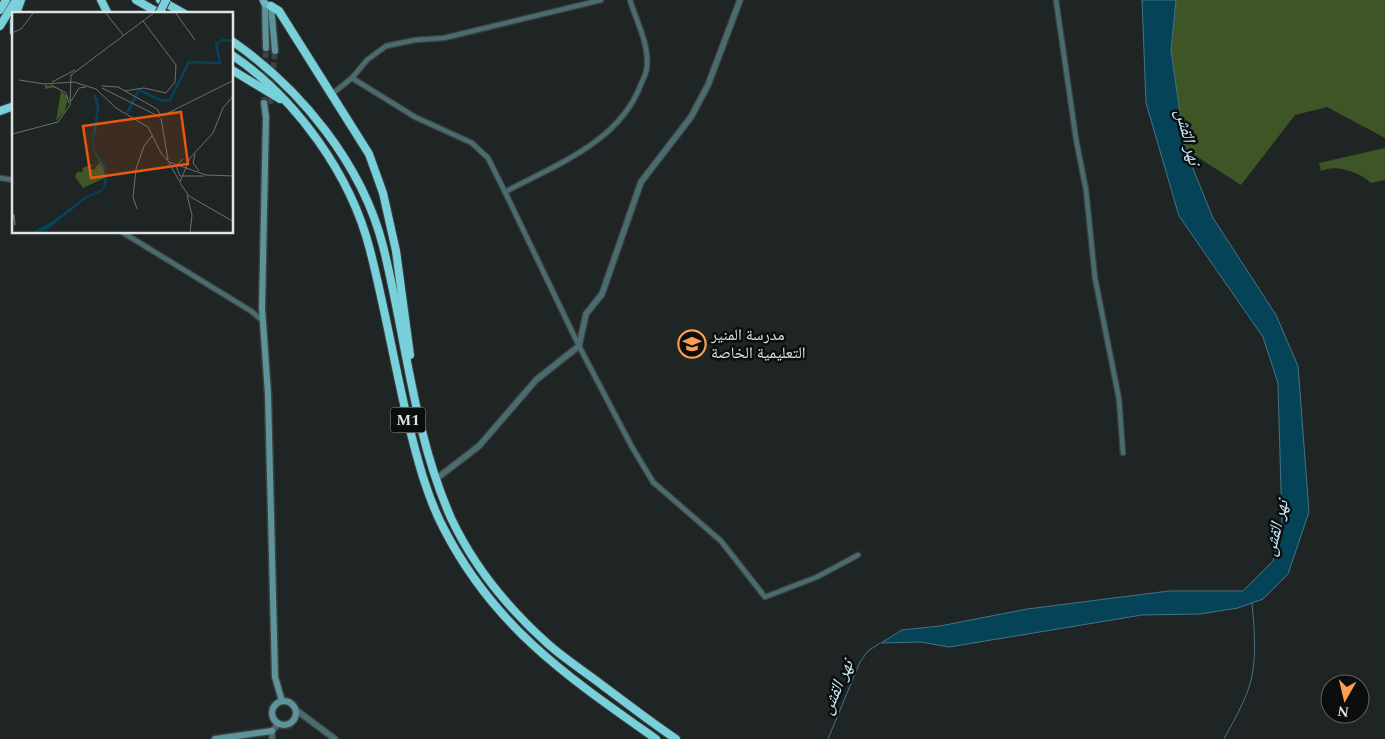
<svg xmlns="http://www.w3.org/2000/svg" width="1385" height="739" viewBox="0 0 1385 739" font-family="Spectral,'Noto Naskh Arabic',serif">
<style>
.green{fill:#3e5526}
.water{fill:#054359;stroke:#467382}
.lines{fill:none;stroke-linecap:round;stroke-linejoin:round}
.stream{stroke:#467382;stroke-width:1}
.secondary-tunnel{stroke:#3c4240;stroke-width:6;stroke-dasharray:6 3;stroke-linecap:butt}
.minor-casing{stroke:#3a403f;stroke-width:7}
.tertiary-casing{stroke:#3a403f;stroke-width:8}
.secondary-casing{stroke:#3a403f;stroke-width:9}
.primary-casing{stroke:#3a403f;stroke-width:9}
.motorway-casing{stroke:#3a403f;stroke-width:10}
.minor{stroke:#4a6b6f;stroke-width:4.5}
.tertiary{stroke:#4a6b6f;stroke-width:5.5}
.secondary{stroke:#5d949a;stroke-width:6}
.primary{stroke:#6cb3bb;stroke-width:7}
.motorway{stroke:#78d0da;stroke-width:8}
.motorway-bridge-casing{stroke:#3a403f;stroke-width:10;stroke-linecap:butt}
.motorway-bridge{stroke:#78d0da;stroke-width:8}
.labels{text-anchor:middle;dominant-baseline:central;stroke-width:5;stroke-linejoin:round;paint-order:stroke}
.shield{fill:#0b0e0d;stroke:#9fa3a2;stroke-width:1}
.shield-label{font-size:15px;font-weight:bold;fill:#dfe3e2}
.poi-label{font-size:16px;fill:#dfe3e2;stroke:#0b0e0d;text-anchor:start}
.water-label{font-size:18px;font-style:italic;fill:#c3e8fa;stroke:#0b0e0d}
.inset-river{fill:none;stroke:#054359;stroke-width:2.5}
.inset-road{fill:none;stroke:#6c7170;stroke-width:1}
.view{fill:#e8590c;fill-opacity:0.15;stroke:#e8590c;stroke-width:2.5}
.inset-edge{fill:none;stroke:#dfe3e2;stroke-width:2.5}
</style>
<rect width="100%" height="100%" fill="#1f2524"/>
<g class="green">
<polygon points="1176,0 1385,0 1385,138 1327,107 1295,115 1241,185 1185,149 1171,50"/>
<path d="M1385 148V180L1371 183C1359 172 1336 164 1321 171L1319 163Z"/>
</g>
<polygon class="water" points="1142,0 1176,0 1171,50 1185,149 1213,218 1276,315 1298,366 1309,512 1288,574 1263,599 1238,608 1200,614 1142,615 949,647 921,642 881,643 902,630 940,626 1027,609 1169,591 1243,591 1273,561 1282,525 1278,383 1263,337 1179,216 1146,103"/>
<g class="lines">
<g class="stream">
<polyline points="828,739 860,662 868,651 880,643"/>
<path d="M1224 739C1235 718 1250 694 1253 670 1256 648 1254 625 1252 603"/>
</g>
<g class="secondary-tunnel">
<polyline points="264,103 266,48"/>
<polyline points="270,104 275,51"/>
</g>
<g class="minor-casing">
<g id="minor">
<path d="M630 0C636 20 649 44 647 66 647 72 644 78 641 84 620 142 555 165 505 192L579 346 632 447 653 482 721 541 765 597 817 577 858 555"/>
<polyline points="1056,0 1076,139 1086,190 1095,278 1119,399 1123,453"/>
<polyline points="352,78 415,117 472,143 488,158 505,192"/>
<polyline points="332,94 352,78 367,60 386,46 415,40 444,38 601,0"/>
<polyline points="0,178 14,180"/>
<polyline points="122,232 251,311 263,321"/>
</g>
</g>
<g class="tertiary-casing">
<g id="tertiary">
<polyline points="436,479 479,446 536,380 579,346 586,314 602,294 641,182 691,117 708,85 740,0"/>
<polyline points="296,710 335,739"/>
<polyline points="272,739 272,731 279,723"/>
</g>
</g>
<g class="secondary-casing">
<g id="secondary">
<polyline points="265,4 266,48"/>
<polyline points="271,6 275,51"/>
<polyline points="264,103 266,117 262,308 268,394 275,677 282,701"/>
<circle cx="284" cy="713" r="12"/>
<polyline points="215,739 272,731"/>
</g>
</g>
<g class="primary-casing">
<polyline id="primary" points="263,0 265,4 271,6"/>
</g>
<g class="motorway-casing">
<g id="motorway">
<polyline points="101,0 108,14"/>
<polyline points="136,0 161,14"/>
<polyline points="160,0 185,14"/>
<polyline points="271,6 279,11 369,154 383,193 396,251 410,355"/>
<polyline points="0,10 6,0"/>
<polyline points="16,14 21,0"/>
<polyline points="14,21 14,32"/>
<polyline points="0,26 16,0"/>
<path d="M232 41C301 89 362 164 383 246 406 337 413 432 451 518 473 565 509 609 548 644 566 660 587 673 606 688 629 705 652 723 676 739"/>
<path d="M232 55C296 98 351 175 370 250 385 308 395 368 409 426 418 461 427 497 444 529 495 628 568 677 656 739"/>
<polyline points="232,70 280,99"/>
<polyline points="0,111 14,106"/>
</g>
</g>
<use href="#minor" class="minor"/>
<use href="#tertiary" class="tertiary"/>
<use href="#secondary" class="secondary"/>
<use href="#primary" class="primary"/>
<use href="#motorway" class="motorway"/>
<g class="motorway-bridge-casing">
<polyline id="motorway-bridge" points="159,14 166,0"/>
</g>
<use href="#motorway-bridge" class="motorway-bridge"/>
</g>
<defs>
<g id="school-ring" transform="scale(1.4375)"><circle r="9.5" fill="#0b0e0d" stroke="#fc9d53" stroke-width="1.5"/><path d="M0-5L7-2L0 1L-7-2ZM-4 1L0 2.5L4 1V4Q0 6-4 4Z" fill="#fc9d53"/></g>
</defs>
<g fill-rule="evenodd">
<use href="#school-ring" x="692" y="344"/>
</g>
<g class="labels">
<rect class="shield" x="390.5" y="407.5" width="35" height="25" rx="4"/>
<g class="shield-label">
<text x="408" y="420">M1</text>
</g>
<g class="poi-label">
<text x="711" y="335">مدرسة المنير<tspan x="711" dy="18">التعليمية الخاصة</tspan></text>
</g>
<g class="water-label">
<text transform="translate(1188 137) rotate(76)">نهر القش</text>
<text transform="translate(1276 528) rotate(-76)">نهر القش</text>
<text transform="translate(837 687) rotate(-66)">نهر القش</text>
</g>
</g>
<g transform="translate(12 12)">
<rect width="221" height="221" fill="#1f2524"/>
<path d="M87 151 91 153 93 166 71 176 63 165 65 160H71L70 156 78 153H81L77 156 82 158Z" fill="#3e5526"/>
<path d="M33 73 44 75 56 85 53 99 44 109 49 79 45 75 33 77Z" fill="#3f5923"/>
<path d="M108 116 81 125 82 138 94 156 95 171 91 179 76 185 35 218 19 221 42 208 74 184 91 177 93 160 81 139 80 125Z" fill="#054359"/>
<path class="inset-river" d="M115 101 127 78 150 89 158 88 177 50 208 51 204 32 211 28 222 29M82 123 86 96 83 83"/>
<path class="inset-road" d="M93 0 111 23M163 0 183 28M0 21 9 17 22 0M7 68 32 72 62 70 84 77 104 96 136 115 149 141 157 150 194 163 222 164M40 70 63 58M39 73 54 81 57 91M90 74 106 75 145 97 149 104M90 76 148 105M112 79 132 76 154 81 163 70 164 53 131 9M59 89 67 76 74 75M150 104 222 68M149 106 156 148M0 122 46 110 58 93 59 63 143 0M183 142 181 151 187 159M171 147 164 154 168 164H192M157 151 168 170M168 170 178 146 201 121 211 96 222 83M168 171 177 184 222 210M175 183 180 203 178 221M125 197 121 185 124 157 132 134 140 124M1 202 3 213 2 202"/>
<path class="view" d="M169 100 176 152 79 166 71 114Z"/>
<rect width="221" height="221" class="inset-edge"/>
</g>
<g transform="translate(1345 699) rotate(188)"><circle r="24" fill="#0b0e0d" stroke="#606362"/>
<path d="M0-4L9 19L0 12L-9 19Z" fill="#fc9d53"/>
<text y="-8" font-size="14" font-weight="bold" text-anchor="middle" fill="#dfe3e2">N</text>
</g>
</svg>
